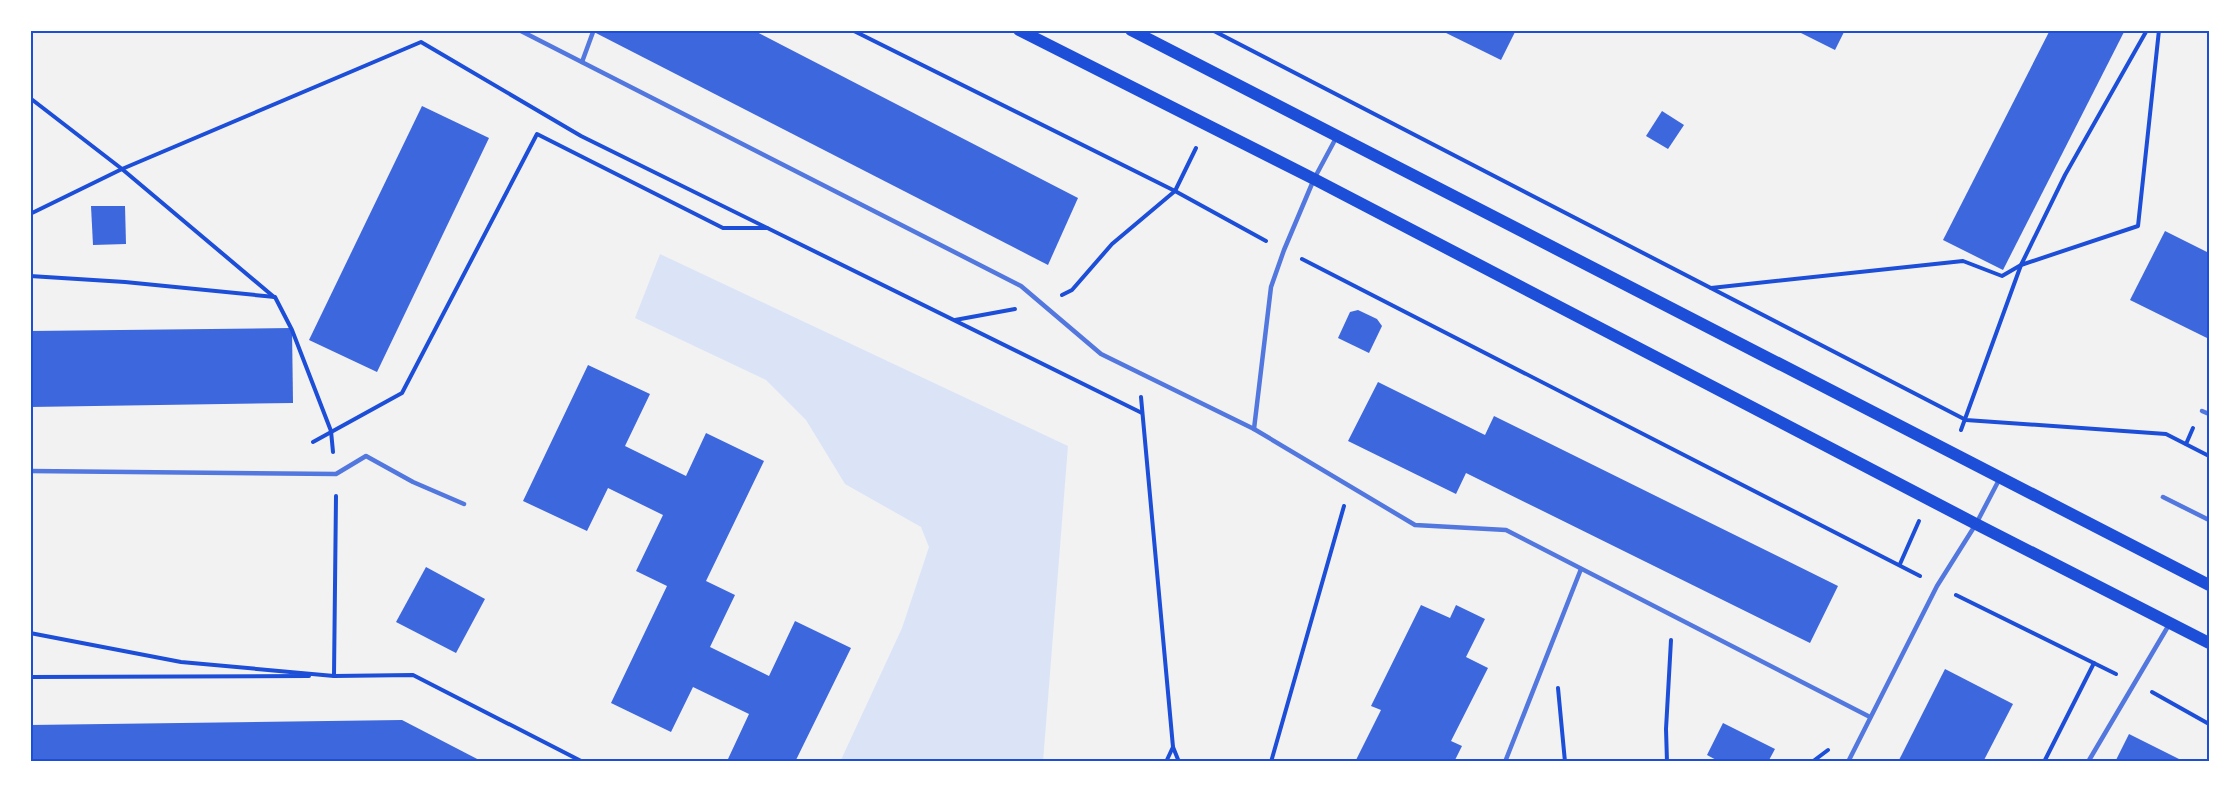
<svg xmlns="http://www.w3.org/2000/svg" width="2239" height="792" viewBox="0 0 2239 792" font-family="'Times New Roman',serif">
<style>
.green{fill:#dbe4f7}
.building{fill:#3d67dc}
.lines{fill:none;stroke-linecap:round;stroke-linejoin:round}
.path{stroke:#1d4ed8;stroke-width:4}
.service{stroke:#5277de;stroke-width:4.5}
.secondary{stroke:#1d4ed8;stroke-width:12}
.neatline{fill:none;stroke:#1d4ed8;stroke-width:2}
</style>
<rect width="100%" height="100%" fill="#f2f2f2"/>
<polygon class="green" points="660,254 1068,446 1043,762 840,762 902,628 929,547 921,527 845,484 806,420 766,380 635,318"/>
<g class="building">
<polygon points="590,30 753,30 1078,198 1048,265"/>
<polygon points="1440,30 1516,30 1501,60"/>
<polygon points="1795,30 1845,30 1835,50"/>
<polygon points="2050,30 2125,30 2003,270 1943,240"/>
<polygon points="422,106 489,138 377,372 309,340"/>
<polygon points="1662,111 1684,125 1668,149 1646,136"/>
<polygon points="91,206 125,206 126,244 93,245"/>
<polygon points="2165,231 2209,253 2209,339 2130,300"/>
<polygon points="1358,310 1377,319 1382,326 1369,353 1338,338 1350,312"/>
<polygon points="292,328 293,403 30,407 30,331"/>
<polygon points="588,365 650,394 625,446 686,476 706,433 764,461 706,581 735,595 710,647 769,676 795,621 851,648 795,762 734,762 728,759 749,714 693,687 671,732 611,703 667,586 636,571 663,515 608,488 587,531 523,501"/>
<polygon points="1378,382 1485,435 1494,416 1838,586 1810,643 1466,473 1456,494 1348,441"/>
<polygon points="426,567 485,599 456,653 396,622"/>
<polygon points="1421,605 1450,618 1456,605 1485,619 1466,657 1488,668 1451,741 1462,746 1454,762 1355,762 1381,710 1371,706"/>
<polygon points="1945,669 2013,704 1983,762 1898,762"/>
<polygon points="402,720 483,762 30,762 30,725"/>
<polygon points="1723,723 1775,749 1768,762 1720,762 1707,755"/>
<polygon points="2129,734 2185,762 2115,762"/>
</g>
<g class="lines">
<g class="path">
<polyline points="852,30 1175,191 1266,241"/>
<polyline points="1212,30 1966,420 2166,434 2209,456"/>
<polyline points="30,98 122,169 274,297"/>
<polyline points="30,214 122,169 421,42 581,136 1142,413"/>
<polyline points="1302,259 1920,576"/>
<polyline points="30,276 125,282 275,297 292,330 331,431 333,452"/>
<polyline points="1711,288 1963,261 2002,276 2021,265 2065,175 2147,30"/>
<polyline points="1062,295 1072,290 1112,244 1175,191 1196,148"/>
<polyline points="955,320 1015,309"/>
<polyline points="1141,397 1173,747 1166,762"/>
<polyline points="1961,430 2021,265 2138,226 2159,30"/>
<polyline points="313,442 402,393 537,134 723,228 767,228"/>
<polyline points="2186,444 2193,428"/>
<polyline points="1900,564 1919,521"/>
<polyline points="1956,595 2116,674"/>
<polyline points="30,633 181,662 334,676 336,496"/>
<polyline points="334,676 413,675 583,762"/>
<polyline points="30,677 309,676"/>
<polyline points="1558,688 1565,762"/>
<polyline points="2152,692 2209,724"/>
<polyline points="1173,747 1179,762"/>
<polyline points="1271,762 1344,506"/>
<polyline points="1667,762 1666,729 1671,640"/>
<polyline points="1812,762 1828,750"/>
<polyline points="2044,762 2094,663"/>
</g>
<g class="service">
<polyline points="519,30 1021,286 1101,354 1254,429 1415,525 1506,530 1870,717"/>
<polyline points="582,62 593,32"/>
<polyline points="2202,411 2209,414"/>
<polyline points="1254,429 1271,287 1284,250 1314,179 1336,138"/>
<polyline points="30,471 336,474 366,456 413,482 464,504"/>
<polyline points="2163,497 2209,520"/>
<polyline points="1505,762 1581,569"/>
<polyline points="1848,762 1937,586 1976,524 2000,478"/>
<polyline points="2088,762 2170,623"/>
</g>
<g class="secondary">
<polyline points="1019,30 1314,179 1976,524 2209,643"/>
<polyline points="1131,30 2209,585"/>
</g>
</g>
<rect width="2239" height="792" fill="none" stroke="#ffffff" stroke-width="63"/>
<rect x="32" y="32" width="2176" height="728" class="neatline"/>
</svg>
